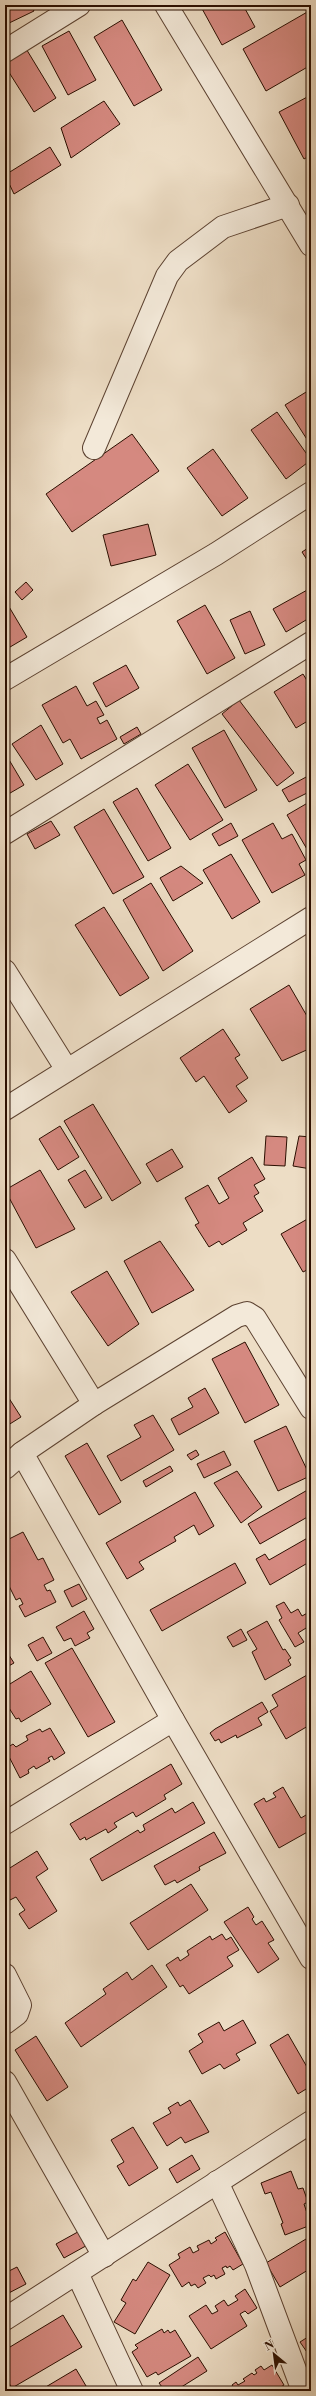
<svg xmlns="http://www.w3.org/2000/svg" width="316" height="2396" viewBox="0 0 316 2396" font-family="'Libre Bodoni',serif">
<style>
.building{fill:#d58980;stroke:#2b0e00}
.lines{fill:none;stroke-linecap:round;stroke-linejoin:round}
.minor-casing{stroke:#5c4231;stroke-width:24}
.minor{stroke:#f3e9d9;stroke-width:22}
</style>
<rect width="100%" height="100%" fill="#edddc5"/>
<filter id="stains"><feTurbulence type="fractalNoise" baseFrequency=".005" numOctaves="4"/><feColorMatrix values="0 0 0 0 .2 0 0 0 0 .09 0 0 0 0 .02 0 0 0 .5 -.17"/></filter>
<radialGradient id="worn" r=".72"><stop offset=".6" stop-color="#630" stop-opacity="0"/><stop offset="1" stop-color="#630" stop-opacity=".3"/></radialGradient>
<g class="building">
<polygon points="5,5 31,5 34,11 5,25"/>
<polygon points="200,5 243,5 255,27 222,45"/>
<polygon points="309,11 311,65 266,91 243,49"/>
<polygon points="122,20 162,90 134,106 94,37"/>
<polygon points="69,31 96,80 68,95 42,46"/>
<polygon points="25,47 56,98 34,112 5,66 5,59"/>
<polygon points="311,95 311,155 304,159 279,112"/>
<polygon points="104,101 120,124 71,158 61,128"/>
<polygon points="50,147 61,165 14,194 5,175"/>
<polygon points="311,389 311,440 308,441 285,405"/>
<polygon points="277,412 311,460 286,479 251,430"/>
<polygon points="132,434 159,471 72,532 46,494"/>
<polygon points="213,449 248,498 222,516 187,468"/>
<polygon points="148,524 156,555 111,566 103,535"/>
<polygon points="311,546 311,566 302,552"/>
<polygon points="26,582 33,590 22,600 15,592"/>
<polygon points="309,589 311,617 286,632 273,609"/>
<polygon points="5,600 27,637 5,650"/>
<polygon points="205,605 235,658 207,674 177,621"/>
<polygon points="250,611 265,645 245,654 230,620"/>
<polygon points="126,665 139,688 106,707 93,683"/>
<polygon points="303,674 311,687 311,719 296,728 274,692"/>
<polygon points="76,686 87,706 96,701 104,715 97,718 100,724 107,720 117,739 81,759 70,739 63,743 42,705"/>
<polygon points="239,700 294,773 277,786 222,714"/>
<polygon points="41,725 63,764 36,780 12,744"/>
<polygon points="137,727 141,734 124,744 120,737"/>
<polygon points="224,730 257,790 225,808 192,748"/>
<polygon points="5,753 24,785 5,796"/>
<polygon points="188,764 223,820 190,840 155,785"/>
<polygon points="308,776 311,781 311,791 289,802 282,790"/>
<polygon points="137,788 171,848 148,861 113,802"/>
<polygon points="311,801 311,856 287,815"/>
<polygon points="104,809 144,877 113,894 74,827"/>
<polygon points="51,821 60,835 35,849 27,834"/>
<polygon points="231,823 238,836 219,846 212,834"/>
<polygon points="273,823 282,839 292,834 306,860 299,864 305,875 272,893 242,840"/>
<polygon points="231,854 260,902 232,919 203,870"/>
<polygon points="181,866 203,883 173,901 160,878"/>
<polygon points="151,883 193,951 163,971 123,900"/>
<polygon points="104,907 149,978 120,996 75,925"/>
<polygon points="289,985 311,1023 311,1048 282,1061 250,1009"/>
<polygon points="223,1029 240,1055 235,1058 248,1078 236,1086 247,1101 229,1113 204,1076 196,1082 180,1058"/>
<polygon points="93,1104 141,1183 112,1201 64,1121"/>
<polygon points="60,1126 79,1157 58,1170 39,1139"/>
<polygon points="266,1136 287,1137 285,1166 264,1165"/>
<polygon points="299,1136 311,1137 311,1169 293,1166"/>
<polygon points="172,1149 183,1167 157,1182 146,1164"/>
<polygon points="252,1157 265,1179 254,1185 259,1193 254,1196 263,1211 243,1223 247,1230 222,1245 219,1241 209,1247 195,1225 199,1223 185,1198 208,1185 219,1204 229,1198 218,1178"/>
<polygon points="40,1170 75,1229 36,1248 5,1190"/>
<polygon points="85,1170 102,1198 85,1208 68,1180"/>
<polygon points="311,1217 311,1268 303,1272 281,1234"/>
<polygon points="160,1241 194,1290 152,1313 124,1261"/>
<polygon points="107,1271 139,1324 108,1346 71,1292"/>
<polygon points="245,1342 279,1405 245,1423 212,1359"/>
<polygon points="205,1388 219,1413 179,1435 171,1419 193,1407 188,1398"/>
<polygon points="5,1392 21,1417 5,1427"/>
<polygon points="153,1415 174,1450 121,1481 107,1456 141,1437 134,1425"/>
<polygon points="286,1426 310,1476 278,1491 254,1441"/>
<polygon points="87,1443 121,1502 99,1515 65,1456"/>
<polygon points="196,1450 199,1455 191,1460 187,1455"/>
<polygon points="224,1451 231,1465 204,1478 197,1464"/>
<polygon points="170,1466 173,1471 146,1487 143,1481"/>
<polygon points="237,1471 262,1507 241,1523 214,1483"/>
<polygon points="311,1488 311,1515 260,1544 248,1524"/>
<polygon points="195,1492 214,1526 199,1535 194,1525 174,1537 176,1541 139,1562 144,1569 127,1579 106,1543"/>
<polygon points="23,1532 38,1560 43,1558 54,1580 44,1585 47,1591 50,1590 56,1602 25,1617 19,1606 23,1604 20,1598 16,1600 5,1578 7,1576 5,1571 5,1541"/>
<polygon points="311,1536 311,1561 270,1585 256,1559 265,1554 269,1560"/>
<polygon points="235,1563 246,1583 162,1631 150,1610"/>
<polygon points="79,1584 87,1599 72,1607 64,1591"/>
<polygon points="284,1602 291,1613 298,1609 302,1616 311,1611 311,1625 298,1633 304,1642 295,1647 279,1620 282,1618 276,1606"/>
<polygon points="84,1611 94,1629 87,1633 90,1638 75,1646 71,1638 64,1641 56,1627"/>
<polygon points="267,1621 283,1650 285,1649 291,1658 288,1660 291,1665 265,1680 252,1652 257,1649 247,1632"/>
<polygon points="241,1629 247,1640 233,1647 227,1637"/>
<polygon points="43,1637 52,1653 37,1661 28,1645"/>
<polygon points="72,1648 115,1722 88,1737 45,1663"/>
<polygon points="7,1652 14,1663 5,1668 5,1653"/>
<polygon points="31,1671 51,1704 21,1722 19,1718 16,1719 9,1708 5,1711 5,1687"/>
<polygon points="307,1675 311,1682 311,1730 308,1726 286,1739 270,1711 278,1706 272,1695"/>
<polygon points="262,1702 268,1712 258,1718 262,1725 237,1738 236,1735 221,1743 219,1739 215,1741 210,1733 215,1729"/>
<polygon points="50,1728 65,1753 54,1760 52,1756 48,1758 50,1761 36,1769 34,1766 28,1770 29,1773 20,1778 5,1749 13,1744 16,1747 28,1740 26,1736 40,1729 42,1732"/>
<polygon points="171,1764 182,1784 164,1795 166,1799 136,1817 133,1812 114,1823 117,1827 108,1833 106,1829 86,1840 85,1837 80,1840 70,1824"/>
<polygon points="283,1787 301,1818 311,1812 311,1830 279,1848 254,1804 264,1798 266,1802 276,1797 273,1793"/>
<polygon points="193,1802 205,1823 102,1881 90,1859 138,1830 140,1833 145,1830 143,1825 172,1808 175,1813"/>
<polygon points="214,1832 226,1853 199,1867 200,1870 177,1883 175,1880 165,1885 154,1866"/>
<polygon points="37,1851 48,1869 36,1877 57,1911 29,1929 19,1914 25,1910 16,1897 10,1900 5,1892 5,1871"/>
<polygon points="191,1884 208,1910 148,1950 130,1923"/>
<polygon points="248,1907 254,1917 252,1919 256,1925 262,1921 274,1940 268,1943 279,1959 258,1973 224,1922"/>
<polygon points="222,1934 226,1940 231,1937 239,1950 227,1957 233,1966 189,1994 183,1985 180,1987 166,1965 178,1957 180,1961 189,1955 187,1951 210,1936 212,1940"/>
<polygon points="152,1965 167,1987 81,2047 65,2023 106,1994 103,1989 127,1972 132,1980"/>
<polygon points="243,2020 256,2043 236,2054 240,2060 224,2069 220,2064 202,2074 189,2051 203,2042 198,2034 219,2022 224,2031"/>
<polygon points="288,2034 311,2074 311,2086 298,2094 270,2045"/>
<polygon points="36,2036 68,2087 47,2101 15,2050"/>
<polygon points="190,2100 209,2132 185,2143 181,2137 167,2146 153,2123 171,2113 168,2108 178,2102 180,2106"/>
<polygon points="133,2127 158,2168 129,2186 117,2166 124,2162 111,2140"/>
<polygon points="192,2155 200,2169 177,2183 169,2169"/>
<polygon points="291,2171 298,2189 303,2188 308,2202 304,2204 311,2225 285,2235 281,2224 283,2223 271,2192 265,2194 261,2183"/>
<polygon points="85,2228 93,2242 64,2258 56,2244"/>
<polygon points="225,2232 243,2264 233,2270 230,2266 227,2268 226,2266 222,2268 225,2274 216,2279 214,2275 211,2277 209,2275 203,2278 206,2283 198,2288 195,2284 191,2286 189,2282 182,2287 169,2265 180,2258 178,2254 190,2247 193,2253 199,2250 197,2246 209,2240 211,2244 217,2240 215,2238"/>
<polygon points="311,2236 311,2275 308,2270 280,2287 266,2263"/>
<polygon points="148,2262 170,2275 135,2334 114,2322 126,2303 121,2300 133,2279 136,2281"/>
<polygon points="17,2267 26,2284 5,2295 5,2273"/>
<polygon points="245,2289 257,2308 248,2314 245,2311 240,2314 247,2326 211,2349 189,2316 206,2305 212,2314 218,2311 215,2306 224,2300 228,2306 238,2300 235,2296"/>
<polygon points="63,2315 82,2347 12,2388 5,2377 5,2350"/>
<polygon points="162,2329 164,2333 168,2330 170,2333 175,2330 191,2356 158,2375 156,2372 147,2377 132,2352 138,2348 135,2345"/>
<polygon points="311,2335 311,2358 300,2342"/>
<polygon points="198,2357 207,2371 175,2391 165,2391 159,2383"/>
<polygon points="272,2365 284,2385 274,2391 223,2391 229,2387 231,2390 234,2388 232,2385 236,2382 238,2385 245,2381 243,2379 252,2373 254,2375 257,2373 255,2370 261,2366 264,2370"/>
<polygon points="76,2369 89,2391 39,2391"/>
</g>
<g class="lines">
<g class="minor-casing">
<g id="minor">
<polyline points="166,5 311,245"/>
<polyline points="5,51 79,5"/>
<polyline points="94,448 167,276 178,261 223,227 288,205"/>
<polyline points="5,679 216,554 311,493"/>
<polyline points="5,833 311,643"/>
<polyline points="5,971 67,1070"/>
<polyline points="5,1109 311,918"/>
<polyline points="5,1260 94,1404"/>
<polyline points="311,1408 255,1318 247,1313 237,1316 94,1404 22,1453 173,1720 311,1958"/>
<polyline points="5,1468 22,1453"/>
<polyline points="5,1823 173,1720"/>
<polyline points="5,1975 20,2005 17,2014 5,2023"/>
<polyline points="5,2082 104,2256"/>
<polyline points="217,2182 256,2265 303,2391"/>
<polyline points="77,2273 132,2391"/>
<polyline points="5,2319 311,2122"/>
</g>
</g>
<use href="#minor" class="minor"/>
</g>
<rect width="316" height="2396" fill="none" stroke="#edddc5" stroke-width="20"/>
<rect x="6" y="6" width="304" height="2384" fill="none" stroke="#2b0e00" stroke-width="2"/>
<rect x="10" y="10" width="296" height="2376" fill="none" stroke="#2b0e00"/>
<g transform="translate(274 2354) rotate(331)" stroke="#f3e9d9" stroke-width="3" paint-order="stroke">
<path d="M0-3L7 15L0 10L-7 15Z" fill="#2b0e00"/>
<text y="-6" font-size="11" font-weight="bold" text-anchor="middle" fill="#2b0e00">N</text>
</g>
<rect width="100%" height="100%" filter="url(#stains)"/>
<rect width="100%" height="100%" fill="url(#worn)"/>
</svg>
